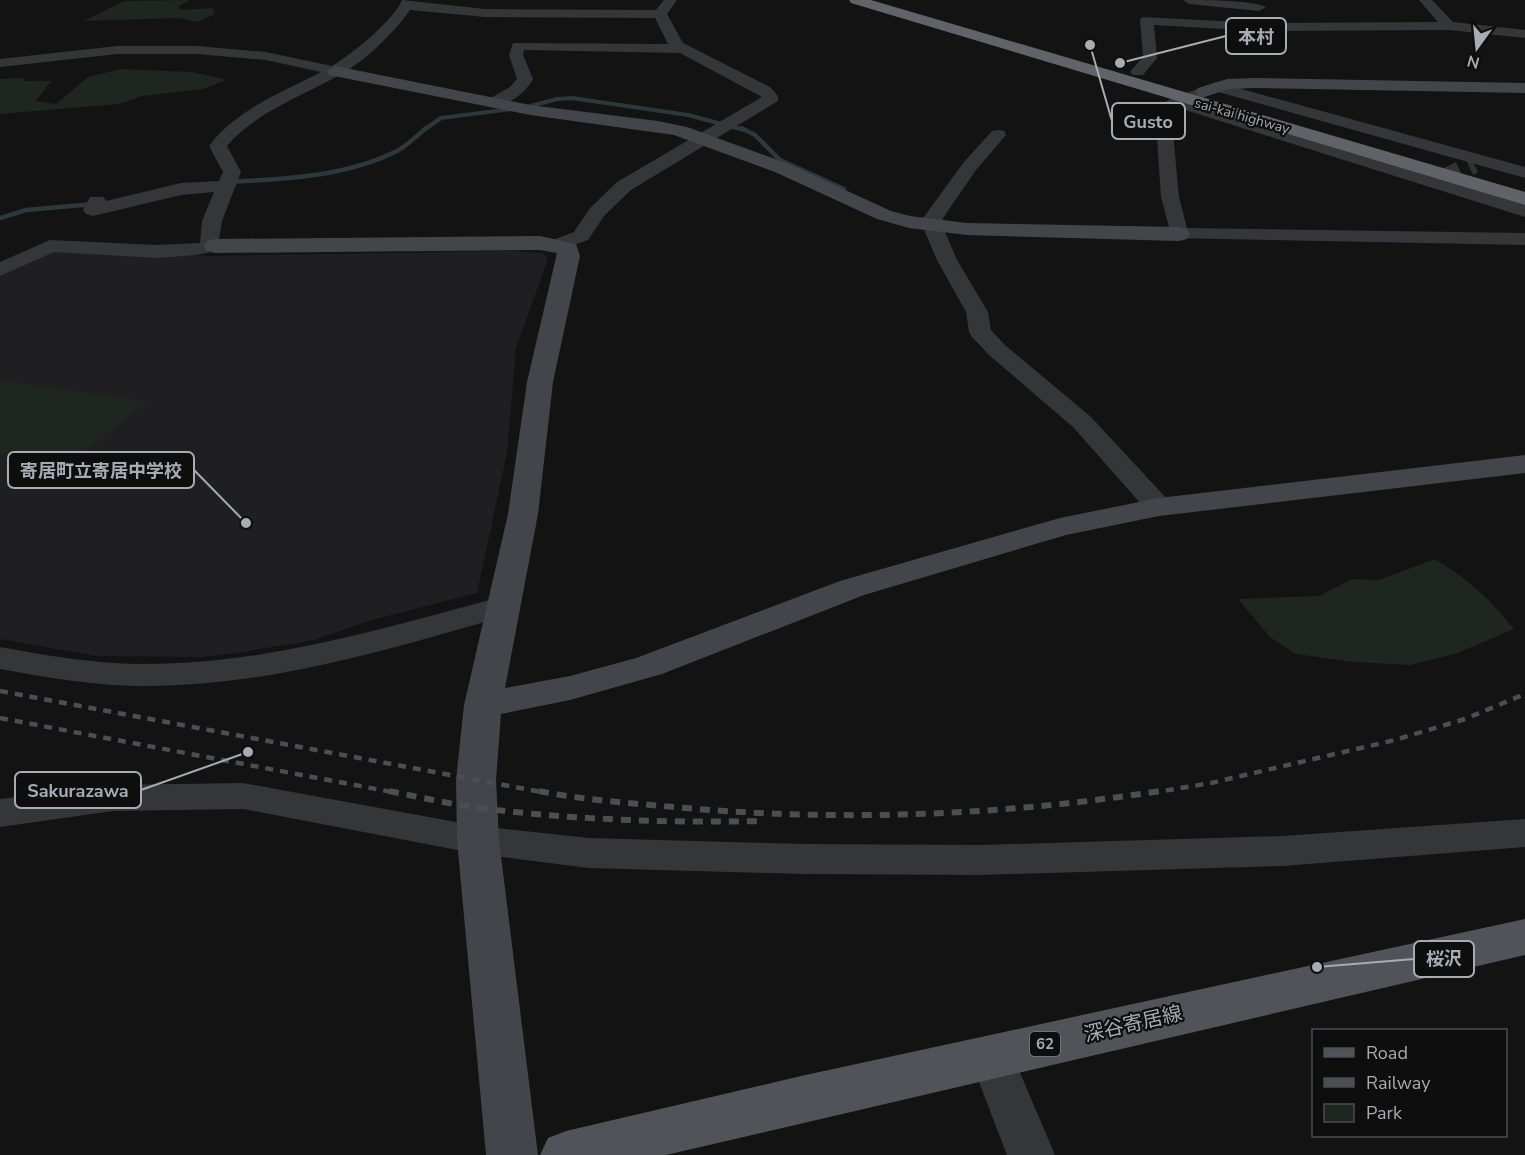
<svg xmlns="http://www.w3.org/2000/svg" width="1525" height="1155" viewBox="0 0 1525 1155" font-family="'Nunito Sans','Noto Sans JP',sans-serif">
<style>
.built{fill:#1f1f21}
.green{fill:#1f261f}
.lines{fill:none;stroke-linecap:round;stroke-linejoin:round}
.stream-far1{stroke:#2d383c;stroke-width:4}
.stream{stroke:#2d383c;stroke-width:4.5}
.street-tunnel{stroke:#303234;stroke-width:19;stroke-dasharray:19 10;stroke-linecap:butt}
.street{fill:#343639;fill-rule:evenodd}
.secondary{fill:#424549;fill-rule:evenodd}
.primary{fill:#505358;fill-rule:evenodd}
.highway{fill:#606469;fill-rule:evenodd}
.rail-far1{stroke:#4b4e52;stroke-width:4.5;stroke-dasharray:8 7;stroke-linecap:butt}
.rail{stroke:#4b4e52;stroke-width:6;stroke-dasharray:10 8;stroke-linecap:butt}
.labels{text-anchor:middle;dominant-baseline:central;stroke-width:4.5;stroke-linejoin:round;paint-order:stroke}
.far-street-label{font-size:14px;fill:#a5acb4;stroke:#0e0e0f}
.shield{fill:#0e0e0f;stroke:#787d82;stroke-width:1.5}
.shield-label{font-size:15px;font-weight:bold;fill:#a5acb4}
.near-street-label{font-size:20px;fill:#a5acb4;stroke:#0e0e0f}
.leader{fill:none;stroke:#a5acb4;stroke-width:2}
.callout-dot{fill:#a5acb4;stroke:#0e0e0f;stroke-width:2}
.callout{fill:#0e0e0f;stroke:#a5acb4;stroke-width:2}
.callout-label{font-size:18px;text-anchor:middle;font-weight:bold;fill:#a5acb4}
</style>
<rect width="100%" height="100%" fill="#131314"/>
<polygon class="built" points="47,251 214,256 508,251 543,253 548,259 516,348 507,453 477,593 372,620 314,640 236,653 201,657 96,656 0,639 0,275"/>
<g class="green">
<polygon points="190,0 179,6 180,10 213,8 215,14 198,22 179,18 84,21 124,1"/>
<polygon points="121,69 192,72 227,80 203,89 142,96 119,104 0,114 0,79 22,78 25,81 51,81 36,101 56,104 88,77"/>
<polygon points="0,380 148,401 69,464 0,453"/>
<path d="M1435 559C1470 581 1488 597 1514 629L1455 654 1410 665 1352 662 1296 654 1271 638 1238 599 1319 596 1352 579 1379 580Z"/>
</g>
<g class="lines">
<g class="stream-far1">
<polyline points="527,107 557,99 572,98 688,115 744,130"/>
<polyline points="424,130 441,118 512,109"/>
</g>
<g class="stream">
<polyline points="741,128 755,135 780,160 844,189"/>
<path d="M229 182C285 179 345 177 397 151 408 145 417 136 426 128"/>
<polyline points="0,218 26,210 94,204"/>
</g>
<polyline class="street-tunnel" points="1443,179 1474,164"/>
<g class="street">
<path d="M402 0 485 9 656 10 664 0H677L667 14 683 43 770 87 778 96V101L631 190 604 216 588 240 557 251 550 249 547 245 550 241 574 232 590 208 617 182 762 97 680 53 524 50 523 55 533 79C525 94 509 104 493 108L485 103 487 100 510 87 517 79 509 55 513 43 668 44 655 18 485 17 410 10C397 29 370 56 351 68 310 94 258 109 227 146L241 172 222 221 219 239 225 246 222 250 196 255 157 258 54 252 0 276V262L50 240 157 245 200 243 202 221 214 192 181 195 93 216 86 214 83 210 90 197H104L106 201 181 183 219 181 223 172 209 146C235 110 283 92 321 72L266 60 197 54H117L0 67V59L117 46H197L266 52 332 66C351 55 394 20 402 0Z"/>
<path d="M1183 0C1201 0 1253 0 1266 7L1259 11 1189 4Z"/>
<polygon points="1419,0 1432,0 1453,22 1525,30 1525,38 1449,30 1259,31 1154,25 1157,58 1143,75 1133,75 1130,72 1143,57 1140,20 1142,17 1259,23 1438,22"/>
<path d="M1216 82 1525 167V178L1211 90 1210 95 1194 102 1525 205V217L1179 108 1171 111 1179 197 1187 228 1525 233V245L1172 238 1161 197 1155 109C1162 101 1199 86 1209 89L1211 84Z"/>
<polygon points="998,130 1004,131 1006,135 976,170 943,218 942,225 957,260 988,312 991,330 1005,345 1091,417 1169,501 1173,507 1169,513 1159,515 1149,513 1073,427 989,355 972,337 969,332 966,312 937,260 922,225 923,218 964,162 992,131"/>
<path d="M505 596 516 599 520 606 516 613C392 648 266 688 136 686 90 685 45 677 0 669V647C45 655 90 663 135 664 263 666 383 628 505 596Z"/>
<polygon points="243,783 478,826 589,838 803,844 979,845 1283,836 1525,819 1525,847 1283,866 979,875 803,874 589,868 478,854 243,809 113,811 0,827 0,799 113,785"/>
<polygon points="991,1036 1007,1042 1055,1155 1007,1155 969,1056 975,1042"/>
</g>
<g class="secondary">
<polygon points="335,66 530,105 658,121 687,127 789,164 891,211 910,216 967,223 1179,227 1187,229 1190,234 1187,239 1179,241 967,235 909,228 877,219 775,172 674,135 530,115 329,75 327,71"/>
<polygon points="1254,78 1525,83 1525,93 1254,88 1229,89 1204,97 1198,96 1195,92 1198,88 1227,79"/>
<polygon points="540,236 576,244 580,256 553,382 538,514 505,688 570,676 636,658 840,581 1060,518 1159,498 1525,455 1525,473 1159,516 1066,535 864,595 662,674 570,700 501,714 496,780 499,840 538,1155 486,1155 457,840 456,780 464,705 508,514 527,382 557,253 540,250 215,253 207,251 204,246 207,241 215,239"/>
</g>
<polygon class="primary" points="1525,919 1525,955 666,1155 540,1155 548,1138 566,1131 801,1076"/>
<polygon class="highway" points="849,0 871,0 1525,192 1525,205 851,3"/>
<g class="rail-far1">
<polyline points="0,691 547,793"/>
<polyline points="0,718 397,793"/>
<polyline points="1151,793 1211,783 1395,740 1465,719 1525,694"/>
</g>
<g class="rail">
<path d="M389 791C419 797 449 804 480 808 574 820 669 823 764 821"/>
<path d="M539 791C583 800 629 803 674 807 837 822 1000 816 1160 791"/>
</g>
</g>
<g class="labels">
<g class="far-street-label">
<text transform="translate(1242 116) rotate(16)">sai-kai highway</text>
</g>
<rect class="shield" x="1030" y="1032" width="30" height="24" rx="4.5"/>
<g class="shield-label">
<text x="1045" y="1044">62</text>
</g>
<g class="near-street-label">
<text transform="translate(1133 1024) rotate(-13)">深谷寄居線</text>
</g>
</g>
<path class="leader" d="M1120 63L1226 36M1090 45L1112 121M246 523L194 470M248 752L141 790M1317 967L1414 959"/>
<g class="callout-dot">
<circle cx="1120" cy="63" r="6"/>
<circle cx="1090" cy="45" r="6"/>
<circle cx="246" cy="523" r="6"/>
<circle cx="248" cy="752" r="6"/>
<circle cx="1317" cy="967" r="6"/>
</g>
<g class="callout">
<rect x="1226" y="18" width="60" height="36" rx="6"/>
<rect x="1112" y="103" width="73" height="36" rx="6"/>
<rect x="8" y="452" width="186" height="36" rx="6"/>
<rect x="15" y="772" width="126" height="36" rx="6"/>
<rect x="1414" y="941" width="60" height="36" rx="6"/>
</g>
<g class="callout-label">
<text x="1256" y="43">本村</text>
<text x="1148" y="128">Gusto</text>
<text x="101" y="477">寄居町立寄居中学校</text>
<text x="78" y="797">Sakurazawa</text>
<text x="1444" y="965">桜沢</text>
</g>
<rect x="1312" y="1029" width="195" height="108" fill="#0e0e0f" stroke="#4a4d51" stroke-width="1.5"/>
<rect x="1324" y="1048" width="30" height="9" fill="#505358" stroke="#4a4d51" stroke-width="1.5"/>
<text x="1366" y="1059" font-size="18" fill="#a5acb4">Road</text>
<rect x="1324" y="1078" width="30" height="9" fill="#4b4e52" stroke="#4a4d51" stroke-width="1.5"/>
<text x="1366" y="1089" font-size="18" fill="#a5acb4">Railway</text>
<rect x="1324" y="1104" width="30" height="18" fill="#1f261f" stroke="#4a4d51" stroke-width="1.5"/>
<text x="1366" y="1119" font-size="18" fill="#a5acb4">Park</text>
<g transform="translate(1477 48) rotate(195)" stroke="#0e0e0f" stroke-width="4.5" paint-order="stroke">
<path d="M0-4.5L10 22L0 15L-10 22Z" fill="#a5acb4"/>
<text y="-9" font-size="16" font-weight="bold" text-anchor="middle" fill="#a5acb4">N</text>
</g>
</svg>
